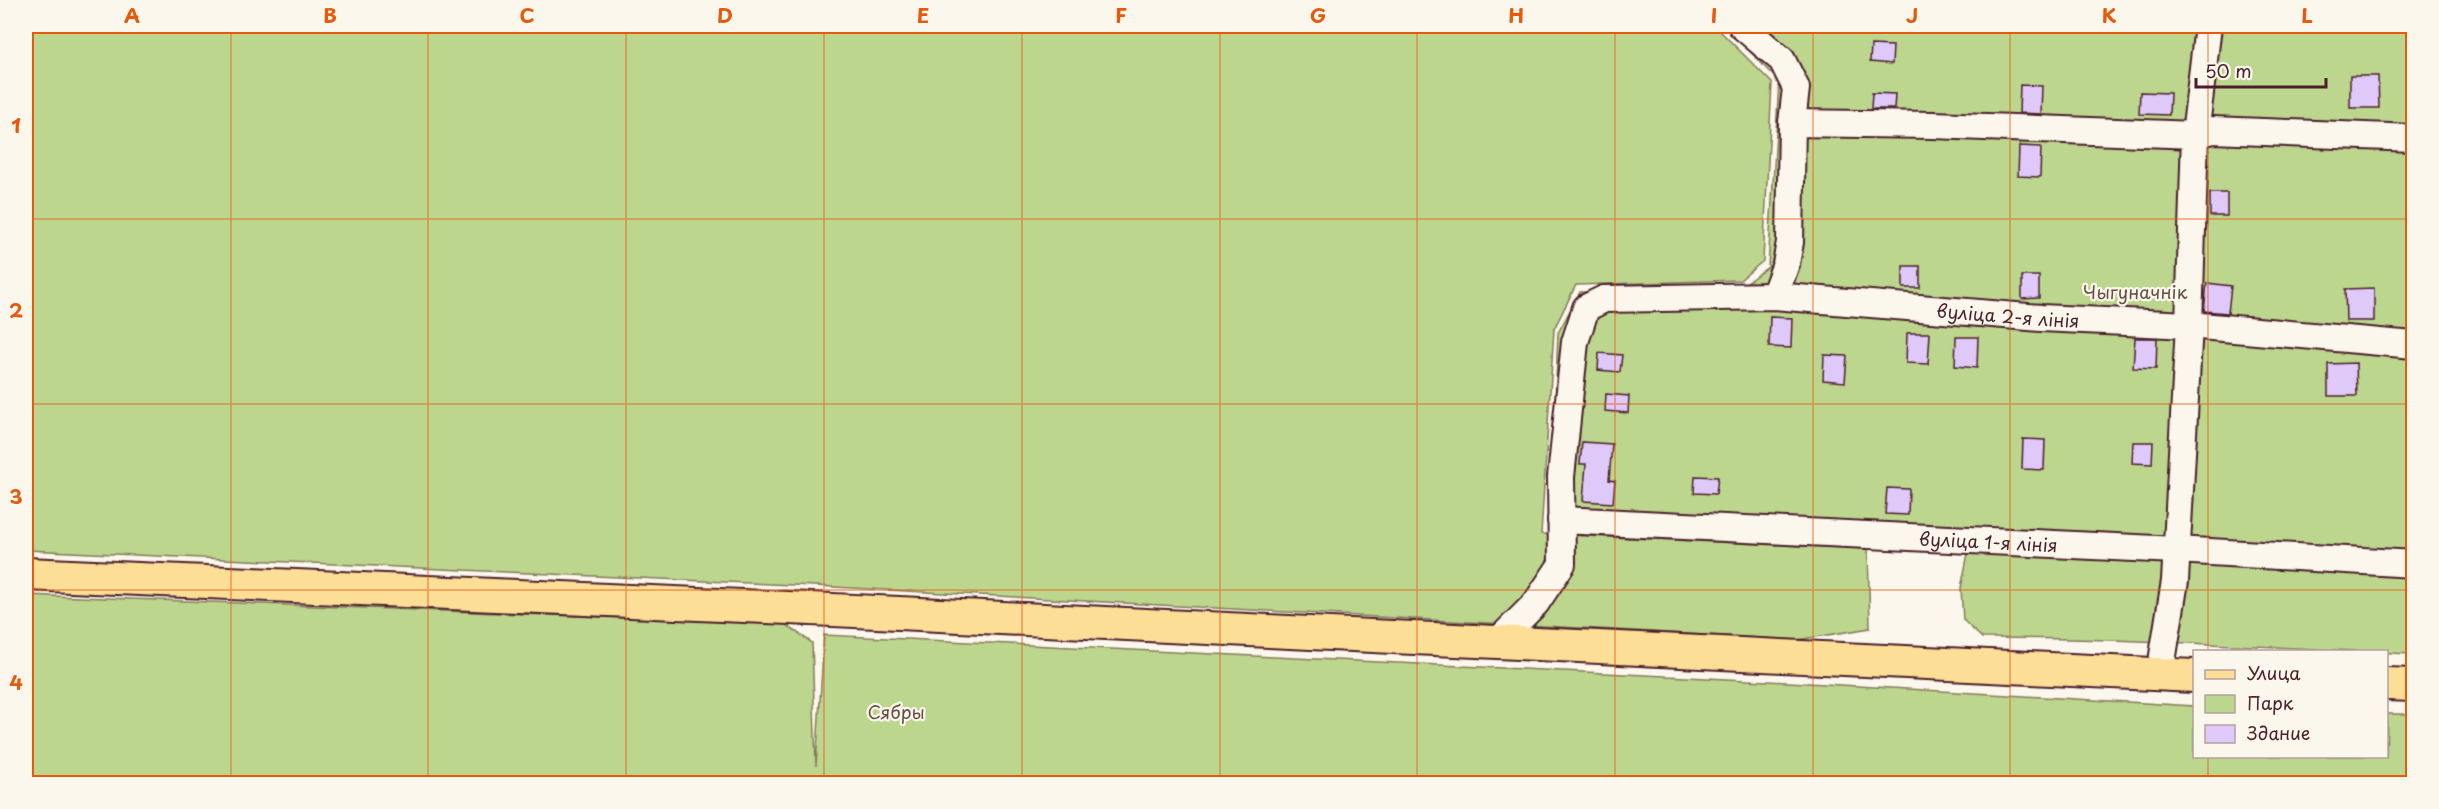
<svg xmlns="http://www.w3.org/2000/svg" width="2439" height="809" viewBox="0 0 2439 809" font-family="'Playpen Sans',sans-serif">
<style>
.green{fill:#bdd68d;stroke:#847a5c;stroke-width:1.5}
.building{fill:#dfc9f9;stroke:#4a1f2b;stroke-width:1.5}
.lines{fill:none;stroke-linecap:round;stroke-linejoin:round}
.minor-casing{stroke:#4a1f2b;stroke-width:30}
.major-casing{stroke:#4a1f2b;stroke-width:36}
.minor{stroke:#fbf7ec;stroke-width:26}
.major{stroke:#fcde96;stroke-width:32}
.grid{fill:none;stroke:#e8590c;stroke-width:1.5;stroke-opacity:0.55}
.labels{text-anchor:middle;dominant-baseline:central;stroke-width:4.5;stroke-linejoin:round;paint-order:stroke}
.park-label{font-size:18px;fill:#674d44;stroke:#fbf7ec}
.street-label{font-size:18px;fill:#4a1f2b;stroke:#fbf7ec}
.neatline{fill:none;stroke:#e8590c;stroke-width:2}
.grid-label{font-size:20px;text-anchor:middle;font-weight:bold;fill:#e8590c}
</style>
<rect width="100%" height="100%" fill="#fbf7ec"/>
<filter id="ink" filterUnits="userSpaceOnUse"><feTurbulence type="fractalNoise" baseFrequency=".0167" numOctaves="2"/><feDisplacementMap in="SourceGraphic" scale="12" xChannelSelector="R" yChannelSelector="G"/><feConvolveMatrix kernelMatrix="1 2 1 2 8 2 1 2 1" color-interpolation-filters="sRGB"/></filter>
<g filter="url(#ink)">
<g class="green">
<polygon points="33,26 1715,26 1772,83 1763,261 1740,280 1576,285 1554,329 1541,534 1868,549 1870,628 1797,640 815,586 26,550 26,60"/>
<path d="M1726 26H2413V654C2272 647 2126 638 1982 638L1963 620 1961 588 1969 549 1550 529 1558 333 1580 292 1740 287 1768 267 1779 82Z"/>
<polygon points="26,595 785,624 812,643 816,766 824,635 1807,683 2194,706 2194,756 2386,756 2387,714 2414,714 2413,784 26,784"/>
</g>
<g class="building">
<polygon points="1871,45 1893,46 1892,64 1870,62"/>
<polygon points="2350,76 2378,76 2379,108 2350,108"/>
<polygon points="2020,85 2042,86 2041,114 2019,113"/>
<polygon points="2140,92 2170,93 2169,115 2139,114"/>
<polygon points="1872,93 1895,94 1894,109 1871,109"/>
<polygon points="2019,146 2041,147 2040,177 2018,176"/>
<rect x="2210" y="193" width="17" height="23"/>
<rect x="1903" y="266" width="17" height="22"/>
<polygon points="2022,276 2039,276 2039,298 2022,299"/>
<polygon points="2207,283 2231,286 2228,313 2204,311"/>
<polygon points="2374,288 2374,321 2346,321 2345,289"/>
<polygon points="1770,317 1792,318 1791,348 1769,347"/>
<polygon points="1907,333 1930,333 1928,364 1906,363"/>
<polygon points="1956,337 1978,337 1977,368 1955,366"/>
<polygon points="2135,338 2157,338 2156,369 2133,368"/>
<polygon points="1599,353 1622,355 1620,372 1598,370"/>
<polygon points="1824,355 1847,356 1845,382 1823,380"/>
<polygon points="2356,363 2357,396 2328,396 2328,364"/>
<polygon points="1606,394 1629,396 1628,413 1605,411"/>
<polygon points="2023,439 2045,440 2044,470 2022,469"/>
<polygon points="1582,442 1612,444 1609,480 1615,481 1613,503 1583,501 1586,464 1580,464"/>
<polygon points="2133,442 2153,442 2152,464 2132,463"/>
<polygon points="1695,476 1718,477 1716,494 1694,493"/>
<polygon points="1887,488 1909,489 1908,515 1885,514"/>
</g>
<g class="lines">
<g class="minor-casing">
<g id="minor">
<polyline points="1742,26 1782,60 1796,88 1792,123 1790,242 1786,264 1774,296"/>
<polyline points="1792,123 1933,125 2195,135 2213,130 2414,138"/>
<path id="s1" d="M1561 520 2176 550 2414 564"/>
<path id="s2" d="M1498 641 1536 603 1562 564 1561 477 1575 342 1586 308 1604 299 1774 296 2041 318 2189 325 2414 345"/>
<polyline points="2160,674 2175,581 2189,325 2195,135 2208,26"/>
</g>
</g>
<g class="major-casing">
<g id="major">
<polyline points="26,574 899,613 2194,676"/>
<polyline points="2386,684 2414,685"/>
</g>
</g>
<use href="#minor" class="minor"/>
<use href="#major" class="major"/>
</g>
</g>
<path class="grid" d="M231 26V784M428 26V784M626 26V784M824 26V784M1022 26V784M1220 26V784M1417 26V784M1615 26V784M1813 26V784M2010 26V784M2208 26V652M26 219H2414M26 404H2414M26 590H2414M2208 756V784"/>
<g class="labels">
<g class="park-label">
<text x="2135" y="291">Чыгуначнік</text>
<text x="896" y="711">Сябры</text>
</g>
<g class="street-label">
<text stroke="none"><textPath href="#s2" startOffset="784">вуліца 2-я лінія</textPath></text>
<text stroke="none"><textPath href="#s1" startOffset="428">вуліца 1-я лінія</textPath></text>
</g>
</g>
<rect width="2439" height="809" fill="none" stroke="#fbf7ec" stroke-width="66"/>
<rect x="2193" y="650" width="195" height="108" fill="#fbf7ec" stroke="#b4a19f" stroke-width="1.5"/>
<rect x="2205" y="670" width="30" height="9" fill="#fcde96" stroke="#b4a19f" stroke-width="1.5"/>
<text x="2247" y="680" font-size="18" fill="#4a1f2b">Улица</text>
<rect x="2205" y="695" width="30" height="18" fill="#bdd68d" stroke="#b4a19f" stroke-width="1.5"/>
<text x="2247" y="710" font-size="18" fill="#4a1f2b">Парк</text>
<rect x="2205" y="725" width="30" height="18" fill="#dfc9f9" stroke="#b4a19f" stroke-width="1.5"/>
<text x="2247" y="740" font-size="18" fill="#4a1f2b">Здание</text>
<path d="M2196 78v9h130v-9" fill="none" stroke="#4a1f2b" stroke-width="3"/>
<text x="2205" y="78" font-size="18" fill="#4a1f2b" stroke="#fbf7ec" stroke-width="4.5" paint-order="stroke">50 m</text>
<rect x="33" y="33" width="2373" height="743" class="neatline"/>
<g class="grid-label">
<text x="132" y="23">A</text>
<text x="330" y="23">B</text>
<text x="527" y="23">C</text>
<text x="725" y="23">D</text>
<text x="923" y="23">E</text>
<text x="1121" y="23">F</text>
<text x="1318" y="23">G</text>
<text x="1516" y="23">H</text>
<text x="1714" y="23">I</text>
<text x="1912" y="23">J</text>
<text x="2109" y="23">K</text>
<text x="2307" y="23">L</text>
<text x="16" y="133">1</text>
<text x="16" y="318">2</text>
<text x="16" y="504">3</text>
<text x="16" y="690">4</text>
</g>
</svg>
